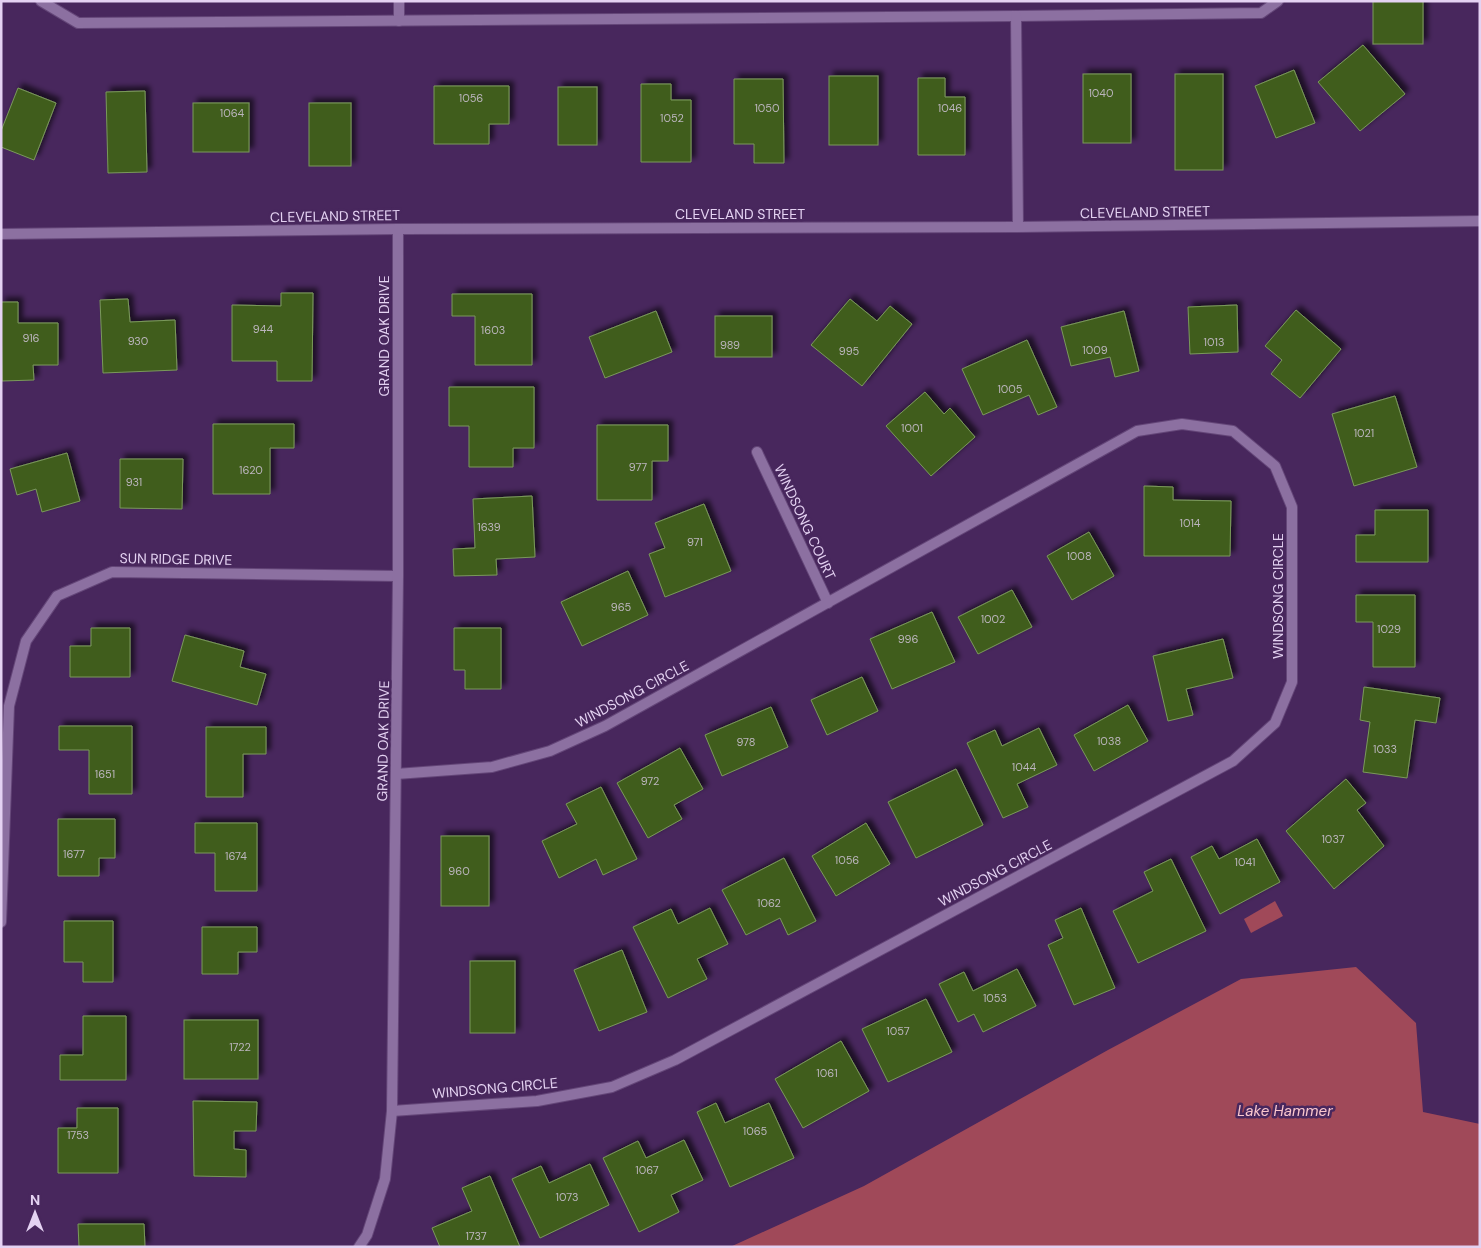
<svg xmlns="http://www.w3.org/2000/svg" width="1481" height="1248" viewBox="0 0 1481 1248" font-family="'DM Sans',sans-serif">
<style>
.water{fill:#a04959}
.building{fill:#405d1d;stroke:#7a995a;filter:url(#shadow)}
.lines{fill:none;stroke-linecap:round;stroke-linejoin:round}
.service-casing{stroke:#644678;stroke-width:12}
.minor-casing{stroke:#644678;stroke-width:12}
.service{stroke:#8c70a1;stroke-width:10}
.minor{stroke:#8c70a1;stroke-width:10}
.labels{text-anchor:middle;dominant-baseline:central;stroke-width:5;stroke-linejoin:round;paint-order:stroke}
.number-label{font-size:11px;fill:#bbb5bd}
.street-label{font-size:14px;fill:#e4d2f2;stroke:#48275d}
.water-label{font-size:15px;font-style:italic;fill:#fac7cd;stroke:#48275d}
</style>
<defs>
<filter id="shadow"><feDropShadow dx="4.5" dy="-4.5" stdDeviation="2.5" flood-color="#0009"/></filter>
</defs>
<rect width="100%" height="100%" fill="#48275d"/>
<g class="water">
<polygon points="1275,901 1283,916 1251,933 1244,919"/>
<polygon points="1356,967 1416,1023 1423,1112 1480,1124 1480,1247 730,1247 864,1186 1108,1050 1241,979"/>
</g>
<g class="building">
<rect x="1373" y="1" width="50" height="43"/>
<polygon points="1363,45 1405,94 1360,131 1318,82"/>
<polygon points="1294,70 1315,123 1276,138 1255,86"/>
<rect x="1083" y="74" width="48" height="69"/>
<rect x="1175" y="74" width="48" height="96"/>
<rect x="829" y="76" width="49" height="69"/>
<polygon points="918,78 945,78 945,97 965,97 965,155 918,155"/>
<polygon points="734,79 783,79 784,163 754,163 754,144 734,144"/>
<polygon points="641,84 671,84 671,100 691,100 691,162 641,162"/>
<polygon points="434,86 509,86 509,124 489,124 489,144 434,144"/>
<rect x="558" y="87" width="39" height="58"/>
<polygon points="18,88 56,103 34,160 1,147 1,131"/>
<polygon points="145,91 147,172 108,173 106,92"/>
<rect x="193" y="103" width="56" height="49"/>
<rect x="309" y="103" width="42" height="63"/>
<polygon points="281,293 313,293 312,381 277,381 277,361 232,361 232,305 281,306"/>
<polygon points="452,294 532,294 532,365 475,365 475,316 452,316"/>
<polygon points="128,299 130,322 175,320 177,370 103,373 100,300"/>
<polygon points="850,299 877,321 890,306 912,324 862,386 811,345"/>
<polygon points="1,302 18,302 18,323 58,323 58,365 33,365 34,380 2,381"/>
<polygon points="1237,305 1238,352 1190,354 1188,307"/>
<polygon points="1296,310 1341,349 1300,398 1271,374 1282,360 1265,346"/>
<polygon points="656,311 672,352 605,378 589,337"/>
<polygon points="1124,311 1139,371 1115,377 1110,357 1071,366 1061,327"/>
<rect x="715" y="316" width="57" height="41"/>
<polygon points="1027,340 1057,407 1038,415 1029,395 983,415 962,369"/>
<polygon points="449,387 534,387 534,448 513,448 513,467 469,467 469,426 449,426"/>
<polygon points="925,392 944,414 950,408 975,437 931,476 886,426"/>
<polygon points="1395,396 1417,467 1354,486 1332,414"/>
<polygon points="213,424 294,424 294,448 270,448 270,494 213,494"/>
<polygon points="597,425 668,425 668,461 652,461 652,500 597,500"/>
<polygon points="67,453 80,501 42,512 36,489 17,495 10,469"/>
<polygon points="120,459 183,459 182,509 120,508"/>
<polygon points="1144,486 1173,487 1173,500 1231,501 1230,556 1144,556"/>
<polygon points="532,496 535,557 496,559 497,575 454,576 453,549 475,548 473,499"/>
<polygon points="704,504 731,571 665,597 649,554 665,548 655,523"/>
<polygon points="1375,510 1428,510 1428,562 1356,562 1356,535 1375,535"/>
<polygon points="1089,532 1114,576 1072,600 1047,556"/>
<polygon points="628,571 648,615 582,646 561,602"/>
<polygon points="1012,590 1032,627 978,654 958,617"/>
<polygon points="1356,595 1415,595 1415,667 1373,667 1373,622 1356,622"/>
<polygon points="932,612 955,662 892,689 870,639"/>
<polygon points="91,628 130,628 130,677 70,677 70,646 91,646"/>
<polygon points="454,628 501,628 501,689 465,689 465,670 454,670"/>
<polygon points="185,635 244,651 240,667 266,674 257,705 172,681"/>
<polygon points="1223,639 1233,678 1186,689 1193,715 1168,721 1153,656"/>
<polygon points="862,677 878,711 827,735 811,700"/>
<polygon points="1364,687 1440,698 1436,723 1415,720 1407,778 1363,772 1370,722 1360,720"/>
<polygon points="1128,705 1148,741 1094,771 1074,735"/>
<polygon points="771,707 788,747 722,776 705,735"/>
<polygon points="59,726 132,726 132,794 89,794 89,750 59,750"/>
<polygon points="206,727 266,727 266,754 243,754 243,797 206,797"/>
<polygon points="1039,728 1057,765 1017,784 1028,807 1003,818 967,743 995,730 1002,746"/>
<polygon points="680,748 703,789 674,805 682,819 648,838 617,783"/>
<polygon points="956,769 983,825 916,858 888,802"/>
<polygon points="1346,779 1366,803 1357,810 1384,846 1334,889 1286,831"/>
<polygon points="601,787 637,859 603,875 596,859 559,878 542,841 577,824 566,804"/>
<polygon points="58,819 115,819 115,858 99,858 99,876 58,876"/>
<polygon points="195,823 257,823 257,891 215,891 215,853 195,853"/>
<polygon points="866,823 890,864 836,896 812,856"/>
<rect x="441" y="836" width="48" height="70"/>
<polygon points="1257,839 1280,882 1220,914 1191,857 1212,846 1219,859"/>
<polygon points="784,858 816,921 788,935 780,918 746,935 722,890"/>
<polygon points="1171,859 1206,931 1138,963 1113,911 1153,891 1144,872"/>
<polygon points="710,908 728,944 697,959 707,979 668,998 633,927 671,909 678,924"/>
<polygon points="1081,908 1115,988 1074,1005 1048,945 1063,938 1055,920"/>
<polygon points="64,921 113,921 113,982 83,982 83,962 64,962"/>
<polygon points="202,927 257,927 257,952 238,952 238,974 202,974"/>
<polygon points="622,950 647,1012 599,1031 574,970"/>
<rect x="470" y="961" width="45" height="72"/>
<polygon points="1017,969 1036,1006 983,1032 974,1014 958,1022 939,984 964,972 973,991"/>
<polygon points="926,999 952,1052 888,1082 862,1029"/>
<polygon points="83,1016 126,1016 126,1080 60,1080 60,1055 83,1055"/>
<rect x="184" y="1020" width="74" height="59"/>
<polygon points="841,1041 869,1091 803,1128 775,1079"/>
<polygon points="193,1101 257,1102 256,1131 234,1131 234,1149 246,1150 246,1177 194,1176"/>
<polygon points="716,1103 725,1123 769,1103 794,1158 730,1187 697,1112"/>
<polygon points="77,1108 118,1108 118,1173 58,1173 58,1128 77,1128"/>
<polygon points="684,1140 703,1180 671,1195 679,1212 639,1232 603,1158 638,1141 646,1158"/>
<polygon points="590,1164 609,1205 540,1238 512,1179 541,1166 549,1183"/>
<polygon points="490,1176 520,1247 440,1247 432,1228 472,1211 462,1188"/>
<polygon points="78,1224 144,1224 145,1247 79,1247"/>
</g>
<g class="lines">
<g class="service-casing">
<polyline id="service" points="399,21 399,1"/>
</g>
<g class="minor-casing">
<g id="minor">
<polyline points="41,1 78,23 1016,16 1261,13 1278,1"/>
<polyline points="1016,16 1018,227"/>
<polyline points="1,234 398,229 1018,227 1480,221"/>
<polyline points="757,452 828,603"/>
<polyline points="1,922 9,706 26,641 57,596 112,572 398,576"/>
<polyline points="392,1111 537,1101 612,1087 675,1060 1233,761 1275,723 1292,682 1292,507 1275,466 1233,431 1182,424 1137,431 605,726 550,751 492,767 396,774"/>
<polyline points="359,1247 367,1235 385,1179 392,1111 398,576 398,229"/>
</g>
</g>
<use href="#service" class="service"/>
<use href="#minor" class="minor"/>
</g>
<g class="labels">
<g class="number-label">
<text x="1101" y="93">1040</text>
<text x="471" y="98">1056</text>
<text x="767" y="108">1050</text>
<text x="950" y="108">1046</text>
<text x="232" y="113">1064</text>
<text x="672" y="118">1052</text>
<text x="263" y="329">944</text>
<text x="493" y="330">1603</text>
<text x="31" y="338">916</text>
<text x="138" y="341">930</text>
<text x="1214" y="342">1013</text>
<text x="730" y="345">989</text>
<text x="1095" y="350">1009</text>
<text x="849" y="351">995</text>
<text x="1010" y="389">1005</text>
<text x="912" y="428">1001</text>
<text x="1364" y="433">1021</text>
<text x="638" y="467">977</text>
<text x="251" y="470">1620</text>
<text x="134" y="482">931</text>
<text x="1190" y="523">1014</text>
<text x="489" y="527">1639</text>
<text x="695" y="542">971</text>
<text x="1079" y="556">1008</text>
<text x="621" y="607">965</text>
<text x="993" y="619">1002</text>
<text x="1389" y="629">1029</text>
<text x="908" y="639">996</text>
<text x="1109" y="741">1038</text>
<text x="746" y="742">978</text>
<text x="1385" y="749">1033</text>
<text x="1024" y="767">1044</text>
<text x="105" y="774">1651</text>
<text x="650" y="781">972</text>
<text x="1333" y="839">1037</text>
<text x="74" y="854">1677</text>
<text x="236" y="856">1674</text>
<text x="847" y="860">1056</text>
<text x="1245" y="862">1041</text>
<text x="459" y="871">960</text>
<text x="769" y="903">1062</text>
<text x="995" y="998">1053</text>
<text x="898" y="1031">1057</text>
<text x="240" y="1047">1722</text>
<text x="827" y="1073">1061</text>
<text x="755" y="1131">1065</text>
<text x="78" y="1135">1753</text>
<text x="647" y="1170">1067</text>
<text x="567" y="1197">1073</text>
<text x="476" y="1236">1737</text>
</g>
<g class="street-label">
<text transform="translate(1145 212) rotate(-1)">CLEVELAND STREET</text>
<text x="740" y="214">CLEVELAND STREET</text>
<text transform="translate(335 216) rotate(-1)">CLEVELAND STREET</text>
<text transform="translate(384 336) rotate(-90)">GRAND OAK DRIVE</text>
<text transform="translate(805 522) rotate(65)">WINDSONG COURT</text>
<text transform="translate(176 559) rotate(1)">SUN RIDGE DRIVE</text>
<text transform="translate(1278 596) rotate(-90)">WINDSONG CIRCLE</text>
<text transform="translate(632 694) rotate(-28)">WINDSONG CIRCLE</text>
<text transform="translate(383 741) rotate(-89)">GRAND OAK DRIVE</text>
<text transform="translate(995 873) rotate(-28)">WINDSONG CIRCLE</text>
<text transform="translate(495 1088) rotate(-5)">WINDSONG CIRCLE</text>
</g>
<g class="water-label">
<text x="1285" y="1111">Lake Hammer</text>
</g>
</g>
<rect width="1481" height="1248" fill="none" stroke="#e4d2f2" stroke-width="5"/>
<g transform="translate(35 1213)" stroke="#48275d" stroke-width="4" paint-order="stroke">
<path d="M0-4L9 19L0 12L-9 19Z" fill="#e4d2f2"/>
<text y="-8" font-size="14" font-weight="bold" text-anchor="middle" fill="#e4d2f2">N</text>
</g>
</svg>
